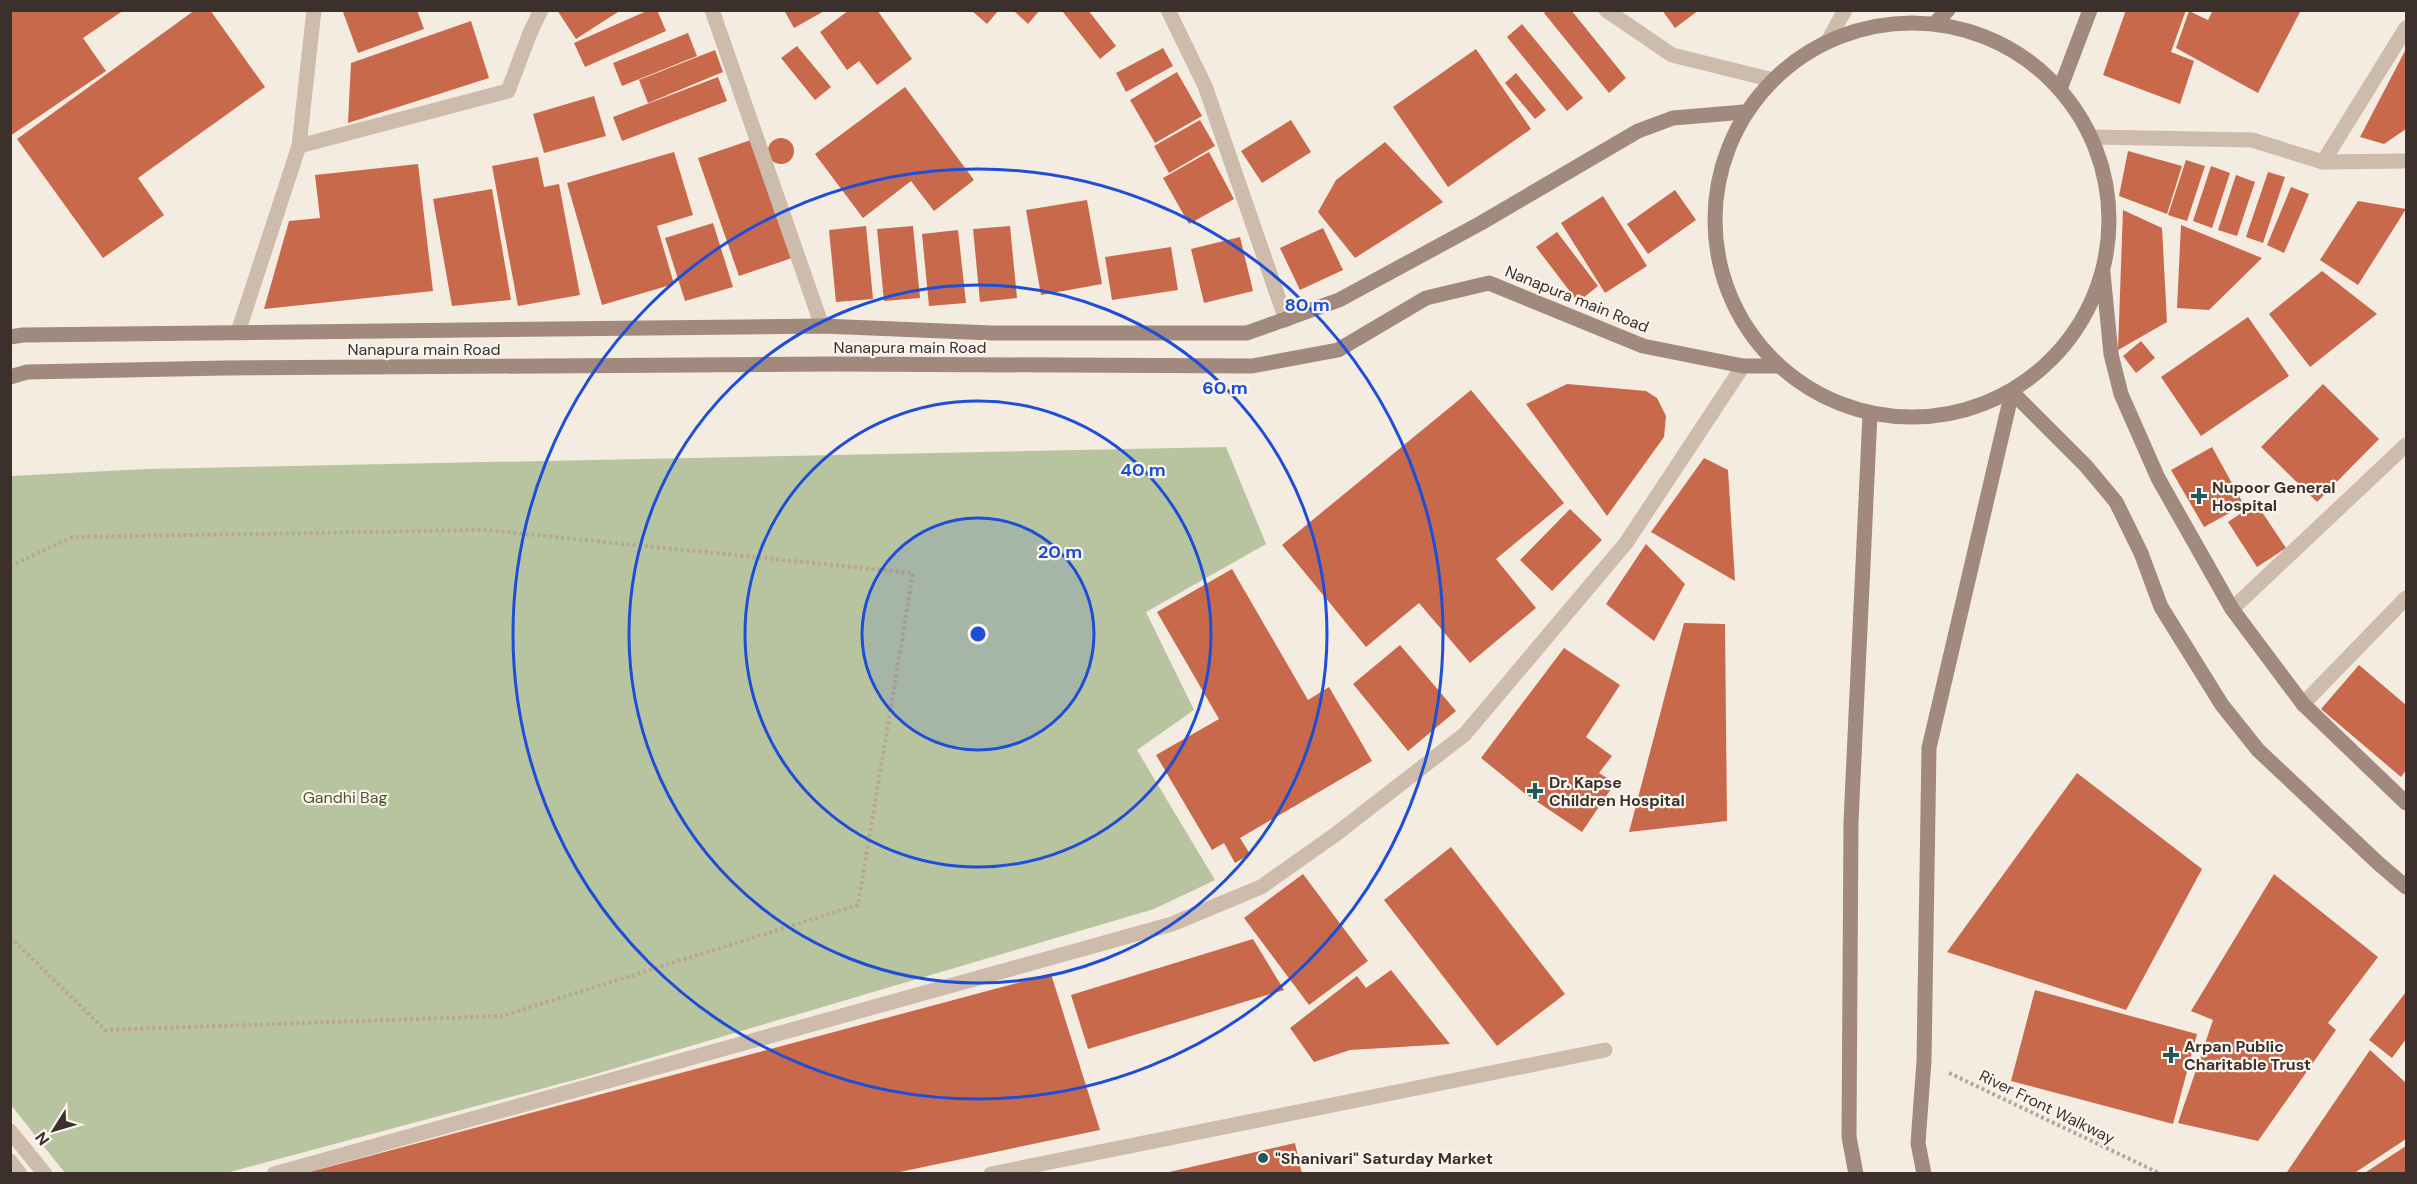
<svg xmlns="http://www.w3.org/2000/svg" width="2417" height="1184" viewBox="0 0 2417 1184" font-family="'DM Sans',sans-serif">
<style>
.green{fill:#b8c4a0}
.building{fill:#c8694b}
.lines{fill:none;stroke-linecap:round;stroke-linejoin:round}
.path{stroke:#b9a596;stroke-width:4;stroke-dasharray:3 3;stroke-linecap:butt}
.street{stroke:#cdbbac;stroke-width:15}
.secondary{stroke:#a18a7d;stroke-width:15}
.ring{fill:none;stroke:#1d4ed8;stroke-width:3}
.poi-dot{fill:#1f5a5e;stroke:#fbf5ee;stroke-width:2}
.labels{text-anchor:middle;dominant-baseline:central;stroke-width:4.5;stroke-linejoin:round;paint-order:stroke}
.street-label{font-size:16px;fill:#3b302b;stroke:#fbf5ee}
.poi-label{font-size:16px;font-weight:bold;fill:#3b302b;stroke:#fbf5ee;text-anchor:start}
.park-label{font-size:16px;fill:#4a5a2e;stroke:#fbf5ee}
.centre{fill:#1d4ed8;stroke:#fbf5ee;stroke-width:3}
.ring-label{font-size:18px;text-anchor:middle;font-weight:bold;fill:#1d4ed8;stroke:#fbf5ee;stroke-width:4.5;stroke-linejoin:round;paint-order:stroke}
</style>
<rect width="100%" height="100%" fill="#f4ebe1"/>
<polygon class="green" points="1226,447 1266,544 1146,612 1194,710 1137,750 1215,880 1154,909 589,1076 226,1173 65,1173 11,1105 11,476 147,469"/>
<g class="building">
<polygon points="10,10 124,10 83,38 106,71 10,136"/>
<polygon points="195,10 210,10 265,87 138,178 164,215 103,258 17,139"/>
<polygon points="346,10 417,10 424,29 358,53 343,12"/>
<polygon points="557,10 621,10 576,39"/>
<polygon points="649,10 657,10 666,31 585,67 574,43"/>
<polygon points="784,10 826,10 794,28"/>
<polygon points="849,10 877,10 912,59 877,85 859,61 847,70 820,32"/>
<polygon points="971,10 999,10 987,24"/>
<polygon points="1013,10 1040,10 1028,24"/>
<polygon points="1065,10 1088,10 1116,46 1100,59 1063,12"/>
<polygon points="1547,10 1571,10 1626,78 1609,93 1544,13"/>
<polygon points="1662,10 1699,10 1675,28"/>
<polygon points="2126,10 2186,10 2171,52 2194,61 2180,104 2103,75"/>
<polygon points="2213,10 2301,10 2258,93 2176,48 2189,11 2208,20"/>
<polygon points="471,21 489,78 348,123 351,63"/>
<polygon points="1522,24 1583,98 1567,111 1507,37"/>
<polygon points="688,33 697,56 622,86 613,63"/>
<polygon points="797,46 831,87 815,100 781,58"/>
<polygon points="1163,48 1173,66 1126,92 1116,73"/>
<polygon points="1476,49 1531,129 1448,187 1393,107"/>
<polygon points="2406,49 2406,129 2384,144 2360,137"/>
<polygon points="715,50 723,72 648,103 639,80"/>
<polygon points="1177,72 1202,116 1155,143 1130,100"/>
<polygon points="1516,73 1546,110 1535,119 1505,83"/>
<polygon points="718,77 727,101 622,141 613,117"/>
<polygon points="905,87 974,180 934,211 911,181 863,218 815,154"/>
<polygon points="594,96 606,136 544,153 533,114"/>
<polygon points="1200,120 1215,146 1169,173 1154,146"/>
<polygon points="1291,120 1311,152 1262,183 1241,151"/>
<circle cx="781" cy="151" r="13"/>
<polygon points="751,140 792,258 739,276 698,158"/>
<polygon points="1385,142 1443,202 1355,258 1318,212 1336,180"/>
<polygon points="2128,151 2182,166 2167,214 2119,196"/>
<polygon points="674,152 693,215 657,226 674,284 602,305 567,183"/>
<polygon points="1209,152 1234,199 1189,224 1163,178"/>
<polygon points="538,157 544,187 559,184 580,295 518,306 492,166"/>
<polygon points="2186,160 2205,166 2187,221 2168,215"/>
<polygon points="418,164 433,291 264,309 289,221 320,218 315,175"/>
<polygon points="2211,166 2230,173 2212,228 2193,221"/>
<polygon points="2268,172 2285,177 2263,243 2246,237"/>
<polygon points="2236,175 2255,182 2237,236 2218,230"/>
<polygon points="2291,187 2309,194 2284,253 2267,245"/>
<polygon points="492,189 511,300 452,306 433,199"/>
<polygon points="1675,190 1696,220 1648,254 1627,224"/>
<polygon points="1603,196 1647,266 1605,293 1561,223"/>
<polygon points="1087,200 1102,284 1041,295 1026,210"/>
<polygon points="2358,201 2406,209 2358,285 2320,260"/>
<polygon points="2123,210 2162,228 2167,322 2118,350"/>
<polygon points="713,223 733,287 685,301 665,238"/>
<polygon points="2181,225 2262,258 2209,310 2177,308"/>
<polygon points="866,226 873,299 836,302 829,230"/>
<polygon points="913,226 920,298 884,301 877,229"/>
<polygon points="1010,226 1017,298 980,302 973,229"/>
<polygon points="1323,228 1343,270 1300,290 1280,248"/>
<polygon points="958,230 966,303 929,306 922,234"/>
<polygon points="1557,232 1598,286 1578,302 1536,247"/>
<polygon points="1240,237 1253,291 1204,303 1191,249"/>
<polygon points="1171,247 1178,290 1112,300 1105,257"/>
<polygon points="2322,271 2377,314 2310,367 2269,314"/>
<polygon points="2248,317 2289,376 2201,436 2161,377"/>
<polygon points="2141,341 2155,358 2136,373 2123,356"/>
<polygon points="1567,384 1646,391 1657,398 1666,416 1664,437 1607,516 1526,404"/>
<polygon points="2323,384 2379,439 2317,502 2261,447"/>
<polygon points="1471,390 1564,503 1496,559 1536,608 1470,663 1419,603 1366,647 1282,545"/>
<polygon points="2212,447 2244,505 2204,527 2171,470"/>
<polygon points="1704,458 1728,470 1735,581 1651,532"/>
<polygon points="2256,503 2286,548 2257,567 2228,522"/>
<polygon points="1570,509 1602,540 1552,591 1520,560"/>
<polygon points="1646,544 1685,584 1654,641 1606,604"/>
<polygon points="1232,569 1308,700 1329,687 1372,761 1240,838 1250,854 1235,863 1224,843 1212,850 1156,755 1219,719 1157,612"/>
<polygon points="1684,623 1725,624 1727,821 1629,832"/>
<polygon points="1400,645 1456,711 1408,751 1353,684"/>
<polygon points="1564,648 1620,685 1586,737 1612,756 1599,773 1615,783 1582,832 1523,792 1481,758"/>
<polygon points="2359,665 2406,705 2406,770 2401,777 2321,709"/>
<polygon points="2077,773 2202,869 2126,1010 1947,952"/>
<polygon points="1451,847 1565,994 1497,1046 1384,900"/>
<polygon points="1303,874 1368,961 1309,1005 1244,918"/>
<polygon points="2274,874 2378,957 2328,1023 2336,1030 2258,1141 2178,1123 2213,1020 2191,1011"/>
<polygon points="1253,939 1284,990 1088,1049 1071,995"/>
<polygon points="1391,970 1450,1044 1350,1050 1314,1062 1290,1028 1357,976 1366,988"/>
<polygon points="1051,974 1100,1130 890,1174 302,1174"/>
<polygon points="2035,990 2197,1034 2173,1124 2011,1081"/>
<polygon points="2406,992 2406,1039 2392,1058 2369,1040"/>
<polygon points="2370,1050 2406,1083 2406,1139 2353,1174 2287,1172"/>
<polygon points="1295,1143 1302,1174 1165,1174 1165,1173"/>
<polygon points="2406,1146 2406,1174 2363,1174"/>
</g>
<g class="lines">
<g class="path">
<polyline points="10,566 73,537 485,530 913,573 858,905 502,1016 105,1030 10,937"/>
<polyline points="1949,1073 2161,1174"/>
</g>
<g class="street">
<polyline points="712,10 822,326"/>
<polyline points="1168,10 1205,86 1286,320"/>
<polyline points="1606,10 1672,55 1773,80"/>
<polyline points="1829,39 1845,10"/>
<polyline points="2092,137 2252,140 2323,162 2406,161"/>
<polyline points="299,146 508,91 530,33 541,10"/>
<polyline points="2323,162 2406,28"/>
<polyline points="238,332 299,146 314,10"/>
<polyline points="2232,609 2406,445"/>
<polyline points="2303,704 2406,598"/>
<polyline points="10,1131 45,1174"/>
<polyline points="10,1161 20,1174"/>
<polyline points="274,1174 1172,924 1261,887 1336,834 1465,734 1626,543 1743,366"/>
<polyline points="991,1174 1605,1050"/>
</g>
<g class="secondary">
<polyline points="1935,23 1948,10"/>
<circle cx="1912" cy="220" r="197"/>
<polyline points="2060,89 2090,10"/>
<polyline points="2103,273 2111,354 2121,394 2158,478 2232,609 2303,704 2406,803"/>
<polyline points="10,337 23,335 822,326 992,333 1247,333 1339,300 1481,223 1638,131 1673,118 1744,112"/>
<polyline points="10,377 27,372 225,368 833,364 1252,366 1338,350 1426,298 1489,283 1643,346 1743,366 1778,366"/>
<polyline points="2012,392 2086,466 2116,502 2141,553 2161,607 2222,705 2258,750 2378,863 2406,887"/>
<polyline points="1856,1174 1849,1137 1851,822 1870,414"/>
<polyline points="1924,1174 1918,1143 1924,1061 1929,748 2012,392"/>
</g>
</g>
<circle cx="978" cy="634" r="116" fill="#1d4ed8" fill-opacity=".12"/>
<g class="ring">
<circle cx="978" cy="634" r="116"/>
<circle cx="978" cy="634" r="233"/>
<circle cx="978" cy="634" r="349"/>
<circle cx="978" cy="634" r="465"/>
</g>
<g class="poi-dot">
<path d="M2196 487h6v6h6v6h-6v6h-6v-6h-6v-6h6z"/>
<path d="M1532 782h6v6h6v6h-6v6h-6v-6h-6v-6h6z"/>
<path d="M2168 1046h6v6h6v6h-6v6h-6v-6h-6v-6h6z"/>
<circle cx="1263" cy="1158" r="6"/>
</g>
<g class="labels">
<g class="street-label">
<text transform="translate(1577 299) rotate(22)">Nanapura main Road</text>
<text x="910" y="347">Nanapura main Road</text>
<text x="424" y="349">Nanapura main Road</text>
<text transform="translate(2047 1107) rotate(26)">River Front Walkway</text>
</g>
<g class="poi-label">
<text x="2212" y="487">Nupoor General<tspan x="2212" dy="18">Hospital</tspan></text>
<text x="1549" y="782">Dr. Kapse<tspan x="1549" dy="18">Children Hospital</tspan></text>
<text x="2184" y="1046">Arpan Public<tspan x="2184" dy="18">Charitable Trust</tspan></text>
<text x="1275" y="1158">"Shanivari" Saturday Market</text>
</g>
<g class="park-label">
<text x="345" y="797">Gandhi Bag</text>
</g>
</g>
<circle cx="978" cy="634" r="9" class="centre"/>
<g class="ring-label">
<text x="1307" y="311">80 m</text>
<text x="1225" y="394">60 m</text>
<text x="1143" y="476">40 m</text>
<text x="1060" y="558">20 m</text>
</g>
<rect width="2417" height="1184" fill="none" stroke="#3b302b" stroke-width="24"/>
<g transform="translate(54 1130) rotate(233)" stroke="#fbf5ee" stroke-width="4.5" paint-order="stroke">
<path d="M0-4.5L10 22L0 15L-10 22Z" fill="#3b302b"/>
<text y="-9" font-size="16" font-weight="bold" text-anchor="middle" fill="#3b302b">N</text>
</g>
</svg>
